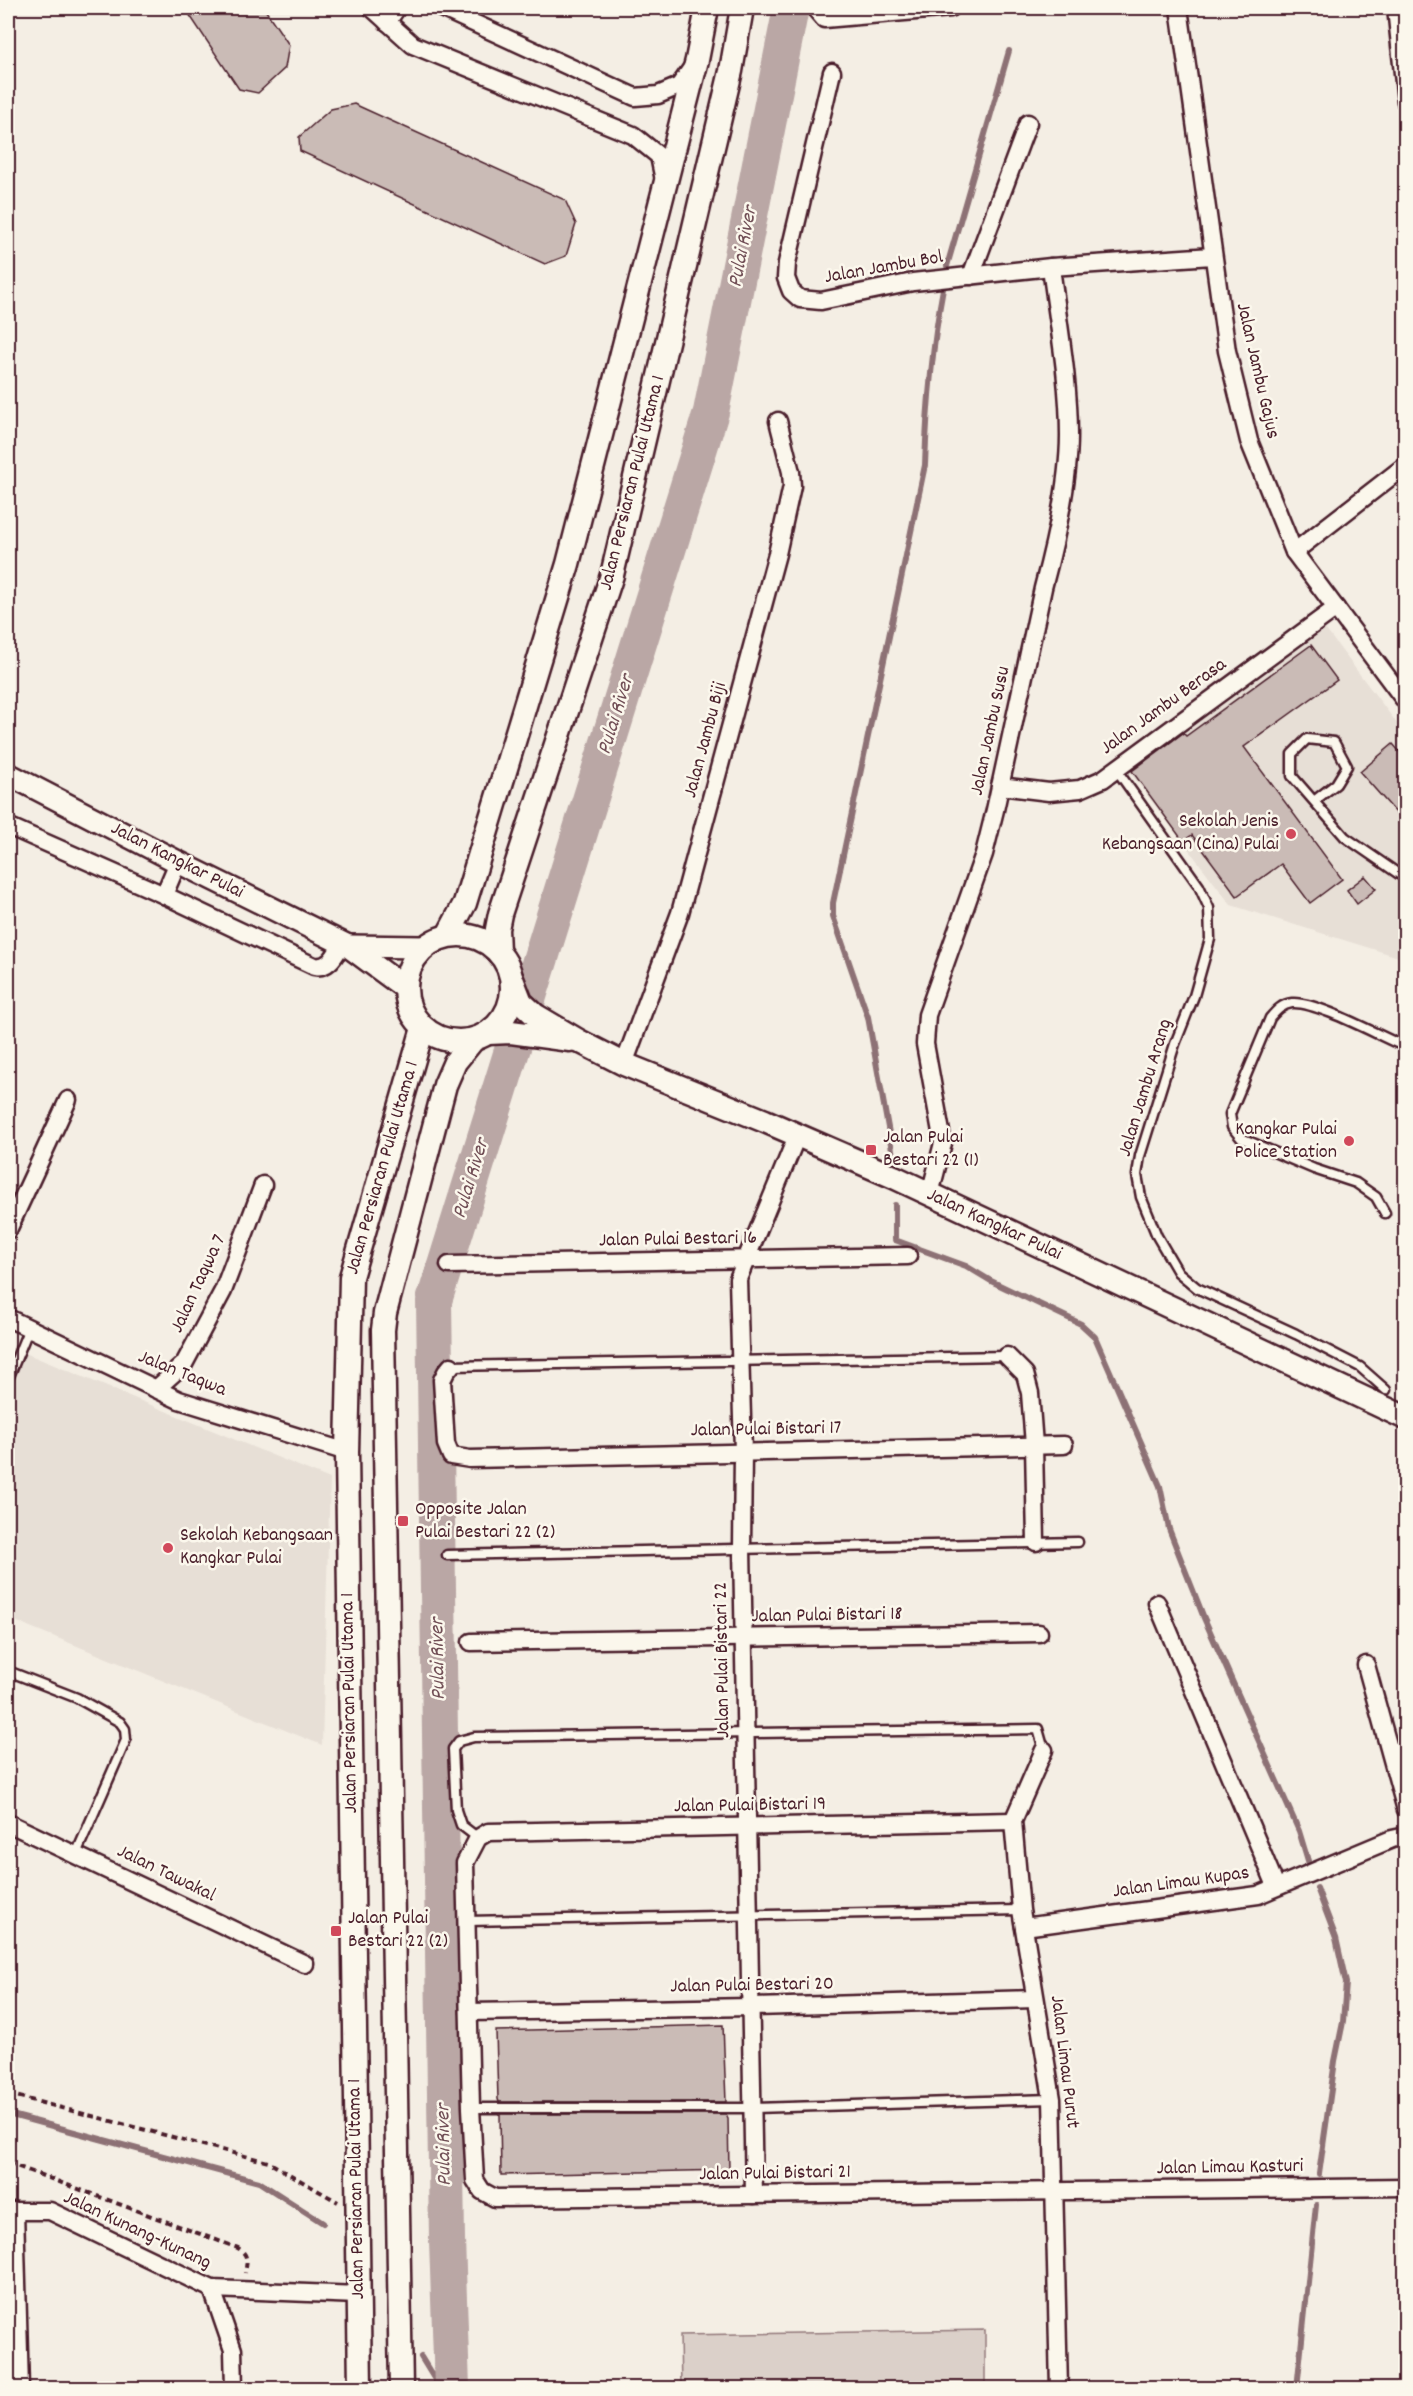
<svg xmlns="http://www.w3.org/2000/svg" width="1413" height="2396" viewBox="0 0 1413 2396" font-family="Dekko,sans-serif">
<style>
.built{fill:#e7dfd6}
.green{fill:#dbd0c9;stroke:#92787a;stroke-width:1.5}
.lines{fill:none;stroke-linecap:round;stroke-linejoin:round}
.stream{stroke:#8d7174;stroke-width:6}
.river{stroke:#baa7a5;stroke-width:36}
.building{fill:#cabbb6;stroke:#4a1f2b;stroke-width:1.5}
.service-casing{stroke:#4a1f2b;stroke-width:13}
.minor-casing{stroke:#4a1f2b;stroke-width:21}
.tertiary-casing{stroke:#4a1f2b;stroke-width:26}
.secondary-casing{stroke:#4a1f2b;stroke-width:27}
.path{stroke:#4a1f2b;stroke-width:4;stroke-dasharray:6 4.5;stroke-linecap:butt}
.service{stroke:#fbf7ec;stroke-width:8}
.minor{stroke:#fbf7ec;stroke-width:16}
.tertiary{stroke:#fbf7ec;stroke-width:21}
.secondary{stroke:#fbf7ec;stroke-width:22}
.poi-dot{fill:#d1495b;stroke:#fbf7ec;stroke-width:2}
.labels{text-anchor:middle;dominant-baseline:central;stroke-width:5;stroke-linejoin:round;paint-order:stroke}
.street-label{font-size:20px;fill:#4a1f2b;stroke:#fbf7ec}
.poi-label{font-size:20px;fill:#4a1f2b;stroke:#fbf7ec;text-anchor:start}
.water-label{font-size:21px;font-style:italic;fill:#714f56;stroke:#fbf7ec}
</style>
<rect width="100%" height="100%" fill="#f4eee4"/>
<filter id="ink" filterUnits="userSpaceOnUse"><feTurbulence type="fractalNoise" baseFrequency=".0167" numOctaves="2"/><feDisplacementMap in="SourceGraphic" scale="12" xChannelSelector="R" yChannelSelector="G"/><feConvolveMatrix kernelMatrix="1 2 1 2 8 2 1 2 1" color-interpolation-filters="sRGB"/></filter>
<g filter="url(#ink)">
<g class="built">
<polygon points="1317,618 1405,734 1405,959 1231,905 1122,762"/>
<polygon points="8,1346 330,1479 322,1745 8,1618"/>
</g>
<polygon class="green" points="985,2330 985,2388 681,2388 680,2335"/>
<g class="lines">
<g class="stream">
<polyline points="947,266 1009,51"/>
<path d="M896 1172 868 1017 833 916V903L925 465C927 406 932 347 943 289"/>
<polyline points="895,1205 895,1240 966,1266 991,1281 1081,1324 1095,1337 1160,1486 1169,1529 1204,1618 1299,1831 1309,1864"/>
<polyline points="1317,1888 1336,1938 1346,1983 1343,2022 1335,2061 1319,2174"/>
<polyline points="8,2114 259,2182 323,2223"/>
<polyline points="421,2357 440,2388"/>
<polyline points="1297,2388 1316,2205"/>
</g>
<polyline class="river" points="452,2388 447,2240 434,1301 711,412 791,8"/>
</g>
<g class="building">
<polygon points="185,8 264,8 289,45 285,68 258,93 239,89"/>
<polygon points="354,104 565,200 576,224 566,256 545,264 300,151 299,137 331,109"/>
<polygon points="1311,645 1337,680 1244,747 1342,879 1310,903 1281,864 1237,896 1192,835 1183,841 1132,771 1183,733 1186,736"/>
<polygon points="1393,744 1406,759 1406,824 1360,772"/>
<polygon points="1365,876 1376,889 1357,904 1347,890"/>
<polygon points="723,2025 726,2102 499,2102 498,2099 496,2031"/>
<polygon points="500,2114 726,2114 728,2118 729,2170 501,2175"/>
</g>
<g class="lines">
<g class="service-casing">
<g id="service">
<polyline points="1116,769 1199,886 1209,908 1210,939 1194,996 1175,1044 1140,1156 1137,1175 1141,1197 1157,1236 1178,1272 1197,1288 1296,1334 1360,1367 1386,1390"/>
<polyline points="1314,801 1336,784 1347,766 1334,742 1307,739 1292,754 1292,776 1345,837 1406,879"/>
<path d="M1385 1213 1376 1197 1356 1183 1314 1169 1241 1138 1232 1127 1230 1114 1270 1018C1276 1011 1282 1004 1292 1003 1315 1001 1374 1033 1397 1043"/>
<polyline points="451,1366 1007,1356"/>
<polyline points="8,1379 29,1328"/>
<polyline points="447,1555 1078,1542"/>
<polyline points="8,1671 77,1698 120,1722 125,1729 126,1740 76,1854"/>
<polyline points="478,1838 461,1825 456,1810 453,1749 459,1741 474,1737 1038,1729 1044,1750"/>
<polyline points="467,1921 1021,1910"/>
<polyline points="471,2108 753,2108 1052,2099"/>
</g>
</g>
<g class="minor-casing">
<g id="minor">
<polyline points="372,8 413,45 633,135 659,156 664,180"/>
<polyline points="441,8 635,97 658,95 679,86 691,69"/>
<polyline points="819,8 818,12 824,19 951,8"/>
<polyline points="1179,8 1227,351 1249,441 1294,552 1406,702"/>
<polyline points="1396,8 1406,102"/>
<polyline points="387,22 397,8"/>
<polyline points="832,72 787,263 786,278 791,291 800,299 821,301 913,282 1051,267 1212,256"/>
<polyline points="971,276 1028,123"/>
<polyline points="1294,552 1406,465"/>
<polyline points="1000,786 1049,792 1080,789 1103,779 1336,608"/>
<path d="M8 826 164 895 314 966C329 969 335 955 342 944"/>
<polyline points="164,895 178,862"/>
<polyline points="624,1064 680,913 777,554 792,486 791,472 778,421"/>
<path d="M930 1194 943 1143 925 1044 927 1015 984 854 995 810 1043 588C1055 543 1069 481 1069 435 1069 379 1058 322 1051 267"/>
<polyline points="8,1230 68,1100"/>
<polyline points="449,1265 908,1256"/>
<polyline points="8,1318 179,1400 347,1452"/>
<polyline points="1007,1356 1025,1374 1030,1393 1034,1445 1036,1542"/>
<polyline points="451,1366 446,1372 442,1380 446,1444 451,1456 470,1459 1064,1445"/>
<polyline points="156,1389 184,1364 223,1291 263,1185"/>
<polyline points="1157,1603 1276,1886"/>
<polyline points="471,1642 1039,1633"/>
<polyline points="1366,1665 1406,1810"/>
<polyline points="1044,1750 1013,1821 1021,1910 1052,2099 1059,2388"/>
<polyline points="1013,1821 488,1832 478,1838 465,1863 471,2108 475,2180 482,2191 495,2198 1406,2187"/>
<polyline points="8,1823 305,1964"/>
<polyline points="1024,1927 1258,1895 1392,1839 1406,1836"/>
<polyline points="469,2012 751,2007 1035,1999"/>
<polyline points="754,2195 742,1548 743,1452 738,1279 797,1136"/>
<polyline points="15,2211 20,2388"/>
<polyline points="8,2214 15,2211 50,2211 212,2289 358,2295"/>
<polyline points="212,2289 233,2350 234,2388"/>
</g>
</g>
<g class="tertiary-casing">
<g id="tertiary">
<polyline points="8,774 178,862 348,946 405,988"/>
<polyline points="348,946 423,947"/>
</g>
</g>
<g class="secondary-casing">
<g id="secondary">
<circle cx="459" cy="988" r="53"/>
<polyline points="448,935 465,903 568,564 697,60 707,8"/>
<polyline points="498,951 497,929 500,914 612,575 731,71 742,8"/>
<polyline points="512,979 521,1002 535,1015 579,1041 624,1064 765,1121 894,1177 1406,1418"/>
<polyline points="488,1033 511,1032 570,1040"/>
<polyline points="360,2388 347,1452 351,1277 423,1028"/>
<polyline points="401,2388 383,1330 385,1313 445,1085 455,1062 473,1040"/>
</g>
</g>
<g class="path">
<polyline points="8,2094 268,2162 338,2202"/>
<path d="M8 2163 238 2248C249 2255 247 2262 245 2273"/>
</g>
<use href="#service" class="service"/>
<use href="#minor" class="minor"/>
<use href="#tertiary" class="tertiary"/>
<use href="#secondary" class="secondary"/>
</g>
</g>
<g class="poi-dot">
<circle cx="1291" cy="834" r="6"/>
<circle cx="1349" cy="1141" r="6"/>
<rect x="865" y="1144" width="12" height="12" rx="3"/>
<rect x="397" y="1515" width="12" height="12" rx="3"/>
<circle cx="168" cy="1548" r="6"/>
<rect x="330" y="1925" width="12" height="12" rx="3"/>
</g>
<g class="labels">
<g class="street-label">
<text transform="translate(884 268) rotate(-10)">Jalan Jambu Bol</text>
<text transform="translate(1257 371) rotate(77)">Jalan Jambu Gajus</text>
<text transform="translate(633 483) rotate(-76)">Jalan Persiaran Pulai Utama 1</text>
<text transform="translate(1164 707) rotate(-36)">Jalan Jambu Berasa</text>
<text transform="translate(991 731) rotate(-78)">Jalan Jambu Susu</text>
<text transform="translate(706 740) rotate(-75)">Jalan Jambu Biji</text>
<text transform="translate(177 861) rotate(27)">Jalan Kangkar Pulai</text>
<text transform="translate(1146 1088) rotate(-73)">Jalan Jambu Arang</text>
<text transform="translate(383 1168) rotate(-74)">Jalan Persiaran Pulai Utama 1</text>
<text transform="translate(994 1225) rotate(25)">Jalan Kangkar Pulai</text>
<text transform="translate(678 1240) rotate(-1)">Jalan Pulai Bestari 16</text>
<text transform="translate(199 1284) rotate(-65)">Jalan Taqwa 7</text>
<text transform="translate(182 1374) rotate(22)">Jalan Taqwa</text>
<text transform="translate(766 1430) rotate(-1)">Jalan Pulai Bistari 17</text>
<text transform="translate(827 1616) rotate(-1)">Jalan Pulai Bistari 18</text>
<text transform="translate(723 1660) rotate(-91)">Jalan Pulai Bistari 22</text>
<text transform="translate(350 1703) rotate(-91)">Jalan Persiaran Pulai Utama 1</text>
<text transform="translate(750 1806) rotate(-1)">Jalan Pulai Bistari 19</text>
<text transform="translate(166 1874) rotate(26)">Jalan Tawakal</text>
<text transform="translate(1181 1883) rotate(-8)">Jalan Limau Kupas</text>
<text transform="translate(752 1986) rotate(-1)">Jalan Pulai Bestari 20</text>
<text transform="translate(1064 2062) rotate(83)">Jalan Limau Purut</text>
<text transform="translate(1230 2168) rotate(-1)">Jalan Limau Kasturi</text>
<text transform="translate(775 2174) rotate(-1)">Jalan Pulai Bistari 21</text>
<text transform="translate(357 2189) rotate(-91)">Jalan Persiaran Pulai Utama 1</text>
<text transform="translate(137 2231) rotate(25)">Jalan Kunang-Kunang</text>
</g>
<g class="poi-label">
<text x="1279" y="822" text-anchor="end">Sekolah Jenis<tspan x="1279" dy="23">Kebangsaan (Cina) Pulai</tspan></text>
<text x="1337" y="1130" text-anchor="end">Kangkar Pulai<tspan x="1337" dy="23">Police Station</tspan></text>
<text x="883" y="1138">Jalan Pulai<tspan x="883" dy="23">Bestari 22 (1)</tspan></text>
<text x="415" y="1510">Opposite Jalan<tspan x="415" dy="23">Pulai Bestari 22 (2)</tspan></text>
<text x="180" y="1536">Sekolah Kebangsaan<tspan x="180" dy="23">Kangkar Pulai</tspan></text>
<text x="348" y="1919">Jalan Pulai<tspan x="348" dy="23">Bestari 22 (2)</tspan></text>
</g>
<g class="water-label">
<text transform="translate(744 247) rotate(-79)">Pulai River</text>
<text transform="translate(617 715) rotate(-73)">Pulai River</text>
<text transform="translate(472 1179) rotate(-73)">Pulai River</text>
<text transform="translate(439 1659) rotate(-91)">Pulai River</text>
<text transform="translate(445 2145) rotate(-91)">Pulai River</text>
</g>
</g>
<rect width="1413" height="2396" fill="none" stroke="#fbf7ec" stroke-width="30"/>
<rect x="15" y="15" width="1383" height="2366" fill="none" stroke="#4a1f2b" stroke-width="2" filter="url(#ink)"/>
</svg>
